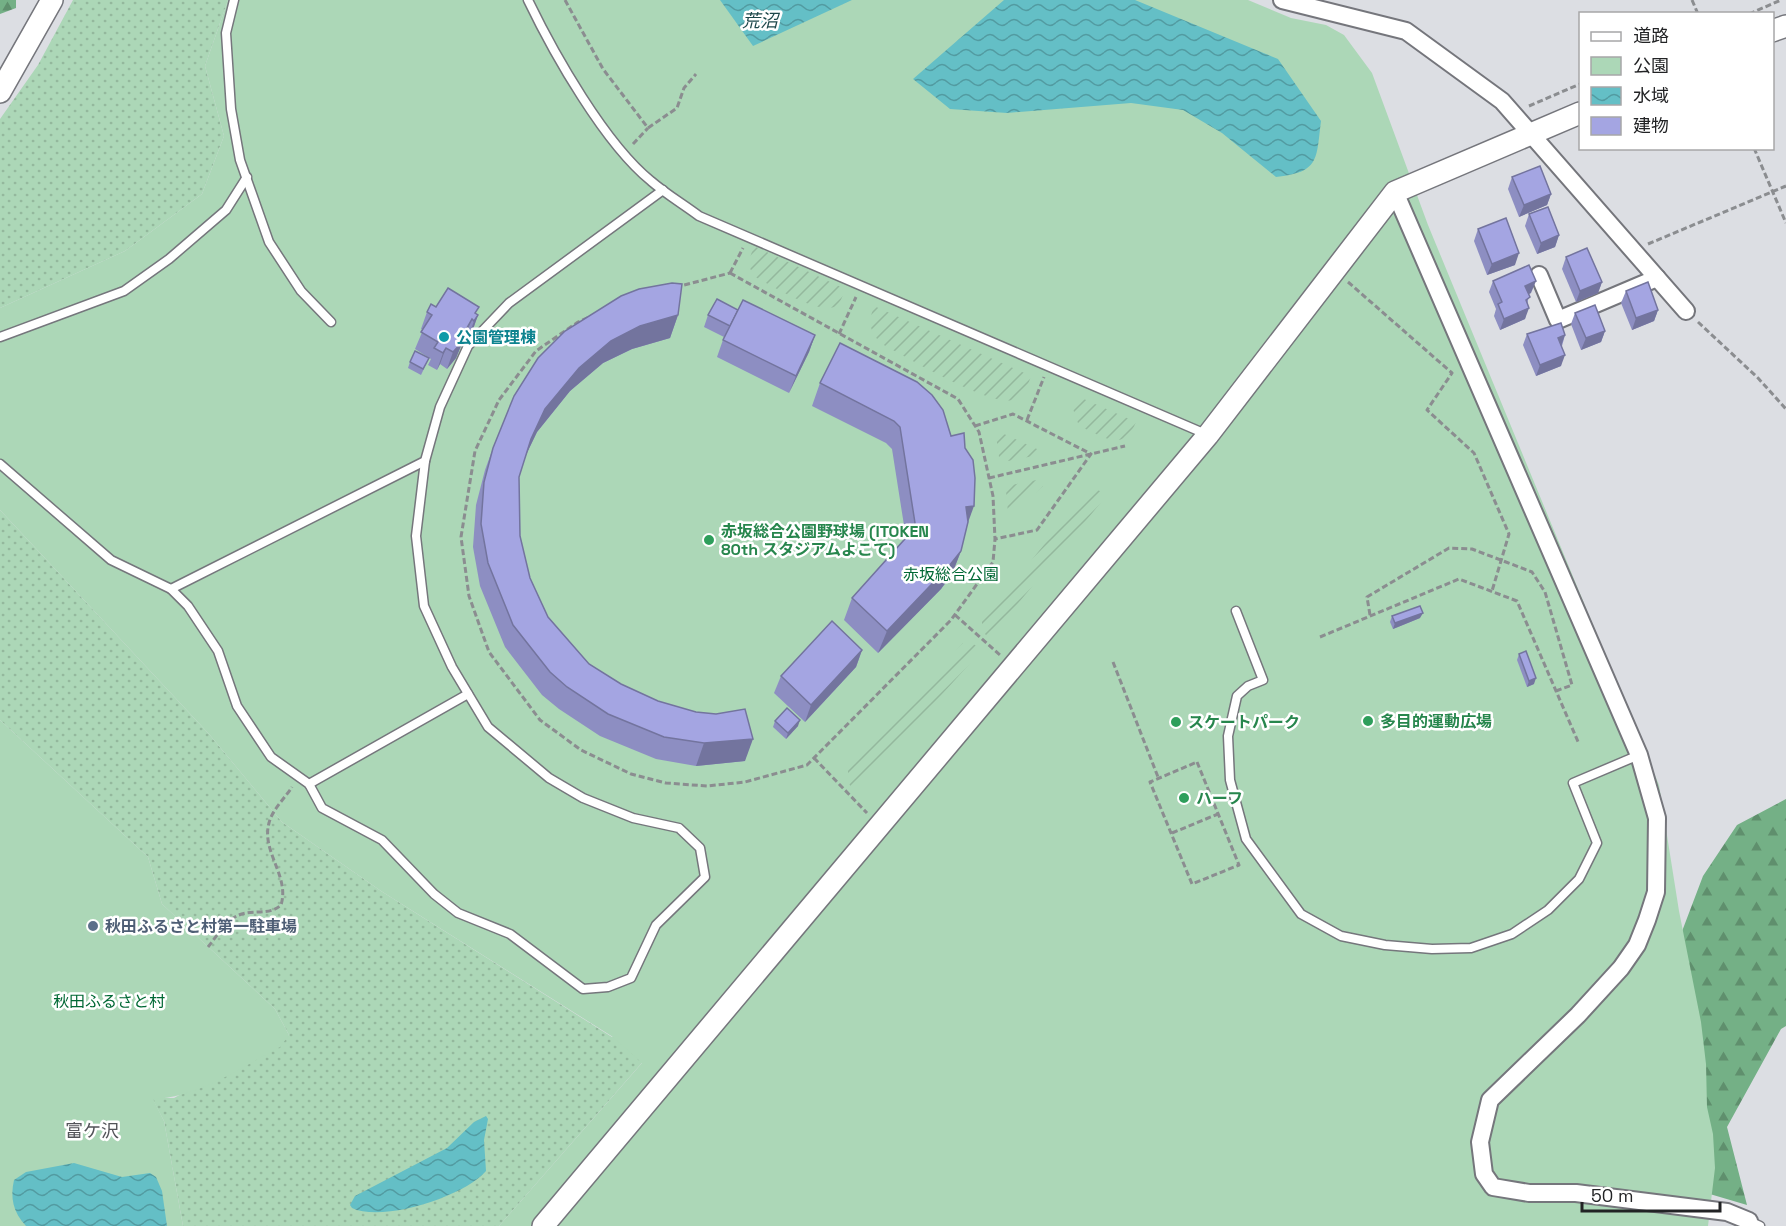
<svg xmlns="http://www.w3.org/2000/svg" width="1786" height="1226" viewBox="0 0 1786 1226" font-family="'Space Grotesk','Noto Sans JP',sans-serif">
<style>
.grass{fill:url(#grass-dots)}
.forest{fill:url(#forest-firs)}
.park{fill:#acd7b7}
.garden{fill:url(#garden-furrows)}
.water{fill:url(#water-waves)}
.lines{fill:none;stroke-linecap:round;stroke-linejoin:round}
.service-casing{stroke:#75767c;stroke-width:11}
.minor-casing{stroke:#75767c;stroke-width:20}
.tertiary-casing{stroke:#75767c;stroke-width:24}
.path{stroke:#8b8d90;stroke-width:3;stroke-dasharray:6 3;stroke-linecap:butt}
.service{stroke:#fff;stroke-width:8}
.minor{stroke:#fff;stroke-width:16}
.tertiary{stroke:#fff;stroke-width:21}
.wall{fill:#8d8ec2}
.shaded-wall{fill:#73749e}
.building{fill:#a4a5e2;stroke:#73749e;stroke-width:1.5}
.culture-dot{fill:#0f9aa8;stroke:#fff;stroke-width:2}
.leisure-dot{fill:#2e9e5b;stroke:#fff;stroke-width:2}
.service-dot{fill:#5c6f8a;stroke:#fff;stroke-width:2}
.labels{text-anchor:middle;dominant-baseline:central;stroke-width:5;stroke-linejoin:round;paint-order:stroke}
.culture-label{font-size:16px;font-weight:bold;fill:#0d838f;stroke:#fff;text-anchor:start}
.leisure-label{font-size:16px;font-weight:bold;fill:#27864d;stroke:#fff;text-anchor:start}
.park-label{font-size:16px;fill:#006834;stroke:#fff}
.service-label{font-size:16px;font-weight:bold;fill:#4e5e75;stroke:#fff;text-anchor:start}
.water-label{font-size:18px;font-style:italic;fill:#1d474a;stroke:#fff}
.neighbourhood-label{font-size:18px;fill:#535459;stroke:#fff}
</style>
<defs>
<pattern id="grass-dots" width="8" height="8" patternUnits="userSpaceOnUse" patternTransform="scale(1.5)"><rect width="8" height="8" fill="#acd7b7"/><path d="M2 2h.1M6 6h.1" fill="none" stroke="#94b89d" stroke-width="1.8" stroke-linecap="round"/></pattern>
<pattern id="forest-firs" width="22" height="20" patternUnits="userSpaceOnUse" patternTransform="scale(1.5)"><rect width="22" height="20" fill="#74b086"/><path d="M5 1l3.5 6h-7zM16 11l3.5 6h-7z" fill="#5f8f6d"/></pattern>
<pattern id="garden-furrows" width="10" height="10" patternUnits="userSpaceOnUse" patternTransform="scale(1.5)"><rect width="10" height="10" fill="#acd7b7"/><path d="M-1 1l2-2M0 10L10 0M9 11l2-2" fill="none" stroke="#94b89d"/></pattern>
<pattern id="water-waves" width="16" height="10" patternUnits="userSpaceOnUse" patternTransform="scale(1.5)"><rect width="16" height="10" fill="#64bfc6"/><path d="M0 5q4-4 8 0t8 0" fill="none" stroke="#529ba1"/></pattern>
</defs>
<rect width="100%" height="100%" fill="#dcdee3"/>
<g class="grass">
<polygon points="73,0 228,0 205,66 224,136 202,194 125,251 0,308 0,119 38,65"/>
<polygon points="0,510 209,734 282,822 381,891 612,1037 846,830 499,1226 183,1226 164,1121 152,1098 174,1098 289,1035 275,1009 162,904 148,857 0,720"/>
</g>
<g class="forest">
<polygon points="0,0 16,0 16,8 0,14"/>
<polygon points="1786,799 1786,1026 1781,1029 1727,1127 1747,1205 1703,1192 1662,984 1703,876 1737,825"/>
</g>
<g class="park">
<polygon points="228,0 1248,0 1291,18 1326,25 1344,35 1372,73 1428,225 1659,785 1679,911 1701,1022 1706,1064 1707,1107 1713,1134 1715,1168 1708,1226 499,1226 642,1063 613,1037 381,891 282,822 209,734 0,510 0,308 125,251 202,194 224,136 205,66"/>
<path d="M0 720 148 857 162 904 275 1009 289 1035 280 1047C240 1068 199 1097 153 1099L164 1121 183 1226H0Z"/>
</g>
<g class="garden">
<path d="M754 246 845 289C843 295 841 302 836 306 820 316 773 286 757 278 746 268 749 259 754 246Z"/>
<path d="M874 306 1031 376C1027 388 1024 396 1012 400 989 406 906 357 882 344 869 332 868 322 874 306Z"/>
<path d="M1077 396 1136 422C1123 454 1103 436 1079 426L1073 409Z"/>
<polygon points="1004,434 1037,449 1038,455 1008,461 999,457 996,435"/>
<polygon points="1042,479 1043,486 1014,512 1008,513 1006,491 1011,485"/>
<polygon points="1096,489 1107,495 989,639 982,630 982,621 1086,493"/>
<polygon points="963,643 972,643 982,650 854,792 848,782 848,770"/>
</g>
<g class="water">
<polygon points="720,0 852,0 753,46"/>
<path d="M1004 0H1135L1278 59 1321 121C1316 160 1320 172 1276 177L1222 133 1183 110 1131 103 1007 113 950 109 913 79Z"/>
<path d="M486 1116 488 1119 484 1140 486 1171C465 1196 383 1223 352 1208L350 1205 355 1196 447 1148 474 1122Z"/>
<path d="M74 1163 122 1177 150 1173 156 1177 162 1191 167 1226H26C13 1212 10 1198 14 1180L26 1172Z"/>
</g>
<g class="lines">
<g class="service-casing">
<g id="service">
<polyline points="234,0 226,33 231,109 240,160 269,242 301,291 331,322"/>
<path d="M528 0C554 54 605 144 651 181 666 194 683 204 699 216L1208 435"/>
<polyline points="0,337 124,291 169,259 226,210 247,177"/>
<polyline points="0,464 111,560 171,589 425,461 440,407 468,346 509,303 663,190"/>
<polyline points="171,589 188,606 218,651 237,706 271,757 309,784 322,808 382,840 434,894 458,913 510,934 583,989 608,987 631,978 656,925 705,877 700,848 679,828 633,818 583,798 549,778 488,727 452,667 424,606 416,536 425,461"/>
<polyline points="1236,611 1263,680 1248,686 1237,696 1228,736 1230,780 1246,839 1301,914 1341,936 1385,945 1432,949 1471,948 1512,934 1548,910 1579,879 1597,843 1573,783 1639,755"/>
<polyline points="309,784 468,694"/>
<polyline points="1749,1221 1760,1226"/>
</g>
</g>
<g class="minor-casing">
<g id="minor">
<polyline points="1282,0 1406,31 1502,101 1686,311"/>
<polyline points="1395,192 1639,755 1657,818 1656,892 1647,920 1637,945 1621,968 1578,1015 1490,1100 1480,1142 1484,1174 1493,1187 1529,1193 1576,1193 1727,1212 1749,1221"/>
<polyline points="1539,275 1558,320 1657,278"/>
</g>
</g>
<g class="tertiary-casing">
<g id="tertiary">
<polyline points="1772,31 1786,26"/>
<polyline points="0,92 52,0"/>
<polyline points="543,1226 1208,435 1395,192 1580,113"/>
</g>
</g>
<g class="path">
<polyline points="565,0 603,69 648,128 677,108 684,88 696,74"/>
<polyline points="1692,0 1698,14"/>
<polyline points="1749,14 1781,0"/>
<polyline points="1529,106 1580,84"/>
<polyline points="633,144 648,128"/>
<polyline points="1754,148 1786,223"/>
<polyline points="1648,244 1786,186"/>
<polygon points="730,273 958,399 979,432 993,496 995,539 993,562 951,620 807,765 745,782 707,786 666,783 631,774 581,750 540,720 489,652 469,596 461,537 475,451 499,400 536,351 578,322 627,300"/>
<polyline points="730,273 743,248"/>
<polyline points="1348,282 1452,373 1427,410 1474,453 1509,534 1492,591"/>
<polyline points="1698,322 1758,378 1786,409"/>
<polyline points="839,334 856,297"/>
<polyline points="1027,420 1044,377"/>
<polyline points="975,426 1013,414 1091,454 1037,530 995,539"/>
<polyline points="989,478 1125,446"/>
<polyline points="955,615 1000,655"/>
<polyline points="1370,615 1367,597 1449,548 1472,549 1532,572 1545,592 1572,685 1556,691"/>
<polyline points="1320,637 1459,579 1517,601 1579,744"/>
<polyline points="1113,662 1158,777"/>
<polyline points="814,758 867,813"/>
<polygon points="1197,762 1239,865 1192,884 1150,782"/>
<polyline points="1172,833 1218,814"/>
<path d="M208 947C217 936 226 920 239 915 253 909 269 916 281 905 290 876 261 852 269 823 272 810 285 798 292 787"/>
</g>
<use href="#service" class="service"/>
<use href="#minor" class="minor"/>
<use href="#tertiary" class="tertiary"/>
</g>
<g class="wall">
<polygon points="1512,177 1551,194 1547,205 1519,217 1508,189"/>
<polygon points="1529,214 1559,235 1555,247 1537,254 1525,226"/>
<polygon points="1478,229 1515,265 1487,275 1474,241"/>
<polygon points="1566,257 1602,282 1598,293 1576,302 1562,269"/>
<polygon points="1493,281 1531,293 1529,294 1525,319 1500,330 1494,316 1496,309 1489,292"/>
<polygon points="639,289 678,315 670,338 632,349 603,363 570,391 537,432 526,455 519,477 520,536 530,578 548,617 589,664 745,761 696,766 656,759 600,736 559,709 542,695 505,647 480,586 473,547 476,505 485,470 493,448"/>
<polygon points="1626,291 1658,310 1654,321 1632,330 1621,303"/>
<polygon points="436,307 478,315 472,332 468,338 466,336 463,341 456,358 447,369 440,364 437,370 428,365 431,359 415,349 423,330 421,329 427,312"/>
<polygon points="738,310 815,335 809,352 789,393 717,357 724,337 704,327 708,315"/>
<polygon points="1575,313 1605,331 1601,342 1581,350 1571,324"/>
<polygon points="1527,334 1565,335 1562,346 1561,366 1536,376 1523,345"/>
<polygon points="429,358 421,375 408,368 410,362"/>
<polygon points="917,382 967,527 961,551 952,574 941,589 878,653 844,620 852,598 906,538 892,449 886,443 812,406 820,383"/>
<polygon points="1392,616 1420,618 1393,629 1390,622"/>
<polygon points="862,650 856,667 805,722 774,693 781,676"/>
<polygon points="1519,654 1534,684 1527,687 1517,660"/>
<polygon points="775,721 798,726 786,739 773,727"/>
</g>
<g class="shaded-wall">
<polygon points="1551,194 1547,205 1519,217 1524,205"/>
<polygon points="1559,235 1555,247 1537,254 1541,243"/>
<polygon points="1519,253 1515,265 1487,275 1492,264"/>
<polygon points="1536,281 1531,293 1521,297 1525,286"/>
<polygon points="1602,282 1598,293 1576,302 1580,291"/>
<polygon points="1529,308 1525,319 1500,330 1504,319"/>
<polygon points="1658,310 1654,321 1632,330 1636,318"/>
<polygon points="478,315 472,332 468,338 474,321"/>
<polygon points="678,315 670,338 632,349 603,363 570,391 537,432 523,461 531,439 545,409 579,368 611,341 640,326"/>
<polygon points="472,319 456,358 447,369 453,352"/>
<polygon points="1605,331 1601,342 1581,350 1586,338"/>
<polygon points="815,335 809,352 789,393 796,376"/>
<polygon points="1565,335 1561,346 1558,338"/>
<polygon points="446,348 440,364 437,370 443,353"/>
<polygon points="1565,355 1561,366 1536,376 1540,365"/>
<polygon points="974,506 966,528 966,507"/>
<polygon points="961,551 952,574 941,589 878,653 887,631"/>
<polygon points="1423,613 1420,618 1393,629 1395,623"/>
<polygon points="862,650 856,667 805,722 811,705"/>
<polygon points="1536,678 1534,684 1527,687 1529,681"/>
<polygon points="800,720 798,726 786,739 788,733"/>
<polygon points="753,739 745,761 696,766 704,743"/>
</g>
<g class="building">
<polygon points="1540,166 1551,194 1524,205 1512,177"/>
<polygon points="1548,207 1559,235 1541,243 1529,214"/>
<polygon points="1506,218 1519,253 1492,264 1478,229"/>
<polygon points="1587,248 1602,282 1580,291 1566,257"/>
<polygon points="1529,265 1536,281 1525,286 1530,297 1526,300 1529,308 1504,319 1498,304 1502,302 1493,281"/>
<polygon points="1648,282 1658,310 1636,318 1626,291"/>
<polygon points="672,283 682,284 678,315 640,326 611,341 579,368 545,409 531,439 519,477 520,536 530,578 548,617 589,664 621,684 658,701 696,712 716,714 745,709 753,739 704,743 664,737 608,714 567,687 550,672 513,625 488,563 481,524 484,482 493,448 514,396 538,358 565,331 621,296 639,289"/>
<polygon points="448,288 479,307 475,313 478,315 474,321 472,319 460,340 463,341 453,352 446,348 443,353 434,348 438,342 421,332 432,315 427,312 431,304 436,307"/>
<polygon points="717,299 738,310 730,326 708,315"/>
<polygon points="743,300 815,335 796,376 723,340"/>
<polygon points="1595,305 1605,331 1586,338 1575,313"/>
<polygon points="1561,323 1565,335 1558,338 1565,355 1540,365 1527,334"/>
<polygon points="840,343 917,382 932,395 943,410 951,436 964,433 965,448 973,460 975,478 974,506 966,507 968,522 961,551 949,566 887,631 852,598 912,531 915,523 900,427 894,421 820,383"/>
<polygon points="415,351 429,358 423,369 410,362"/>
<polygon points="1420,606 1423,613 1395,623 1392,616"/>
<polygon points="832,621 862,650 811,705 781,676"/>
<polygon points="1526,651 1536,678 1529,681 1519,654"/>
<polygon points="787,708 800,720 788,733 775,721"/>
</g>
<circle class="culture-dot" cx="444" cy="337" r="6"/>
<g class="leisure-dot">
<circle cx="709" cy="540" r="6"/>
<circle cx="1368" cy="721" r="6"/>
<circle cx="1176" cy="722" r="6"/>
<circle cx="1184" cy="798" r="6"/>
</g>
<circle class="service-dot" cx="93" cy="926" r="6"/>
<g class="labels">
<g class="culture-label">
<text x="456" y="337">公園管理棟</text>
</g>
<g class="leisure-label">
<text x="721" y="531">赤坂総合公園野球場 (ITOKEN<tspan x="721" dy="18">80th スタジアムよこて)</tspan></text>
<text x="1380" y="721">多目的運動広場</text>
<text x="1188" y="722">スケートパーク</text>
<text x="1196" y="798">ハーフ</text>
</g>
<g class="park-label">
<text x="951" y="574">赤坂総合公園</text>
<text x="109" y="1001">秋田ふるさと村</text>
</g>
<g class="service-label">
<text x="105" y="926">秋田ふるさと村第一駐車場</text>
</g>
<g class="water-label">
<text x="760" y="20">荒沼</text>
</g>
<g class="neighbourhood-label">
<text x="92" y="1130">富ケ沢</text>
</g>
</g>
<rect x="1579" y="12" width="195" height="138" fill="#ffffff" stroke="#a7a7a8" stroke-width="1.5"/>
<rect x="1591" y="32" width="30" height="9" fill="#ffffff" stroke="#a7a7a8" stroke-width="1.5"/>
<text x="1633" y="42" font-size="18" fill="#222325">道路</text>
<rect x="1591" y="57" width="30" height="18" fill="#acd7b7" stroke="#a7a7a8" stroke-width="1.5"/>
<text x="1633" y="72" font-size="18" fill="#222325">公園</text>
<rect x="1591" y="87" width="30" height="18" fill="url(#water-waves)" stroke="#a7a7a8" stroke-width="1.5"/>
<text x="1633" y="102" font-size="18" fill="#222325">水域</text>
<rect x="1591" y="117" width="30" height="18" fill="#a4a5e2" stroke="#a7a7a8" stroke-width="1.5"/>
<text x="1633" y="132" font-size="18" fill="#222325">建物</text>
<path d="M1582 1202v9h138v-9" fill="none" stroke="#222325" stroke-width="3"/>
<text x="1591" y="1202" font-size="18" fill="#222325" stroke="#ffffff" stroke-width="4.5" paint-order="stroke">50 m</text>
</svg>
